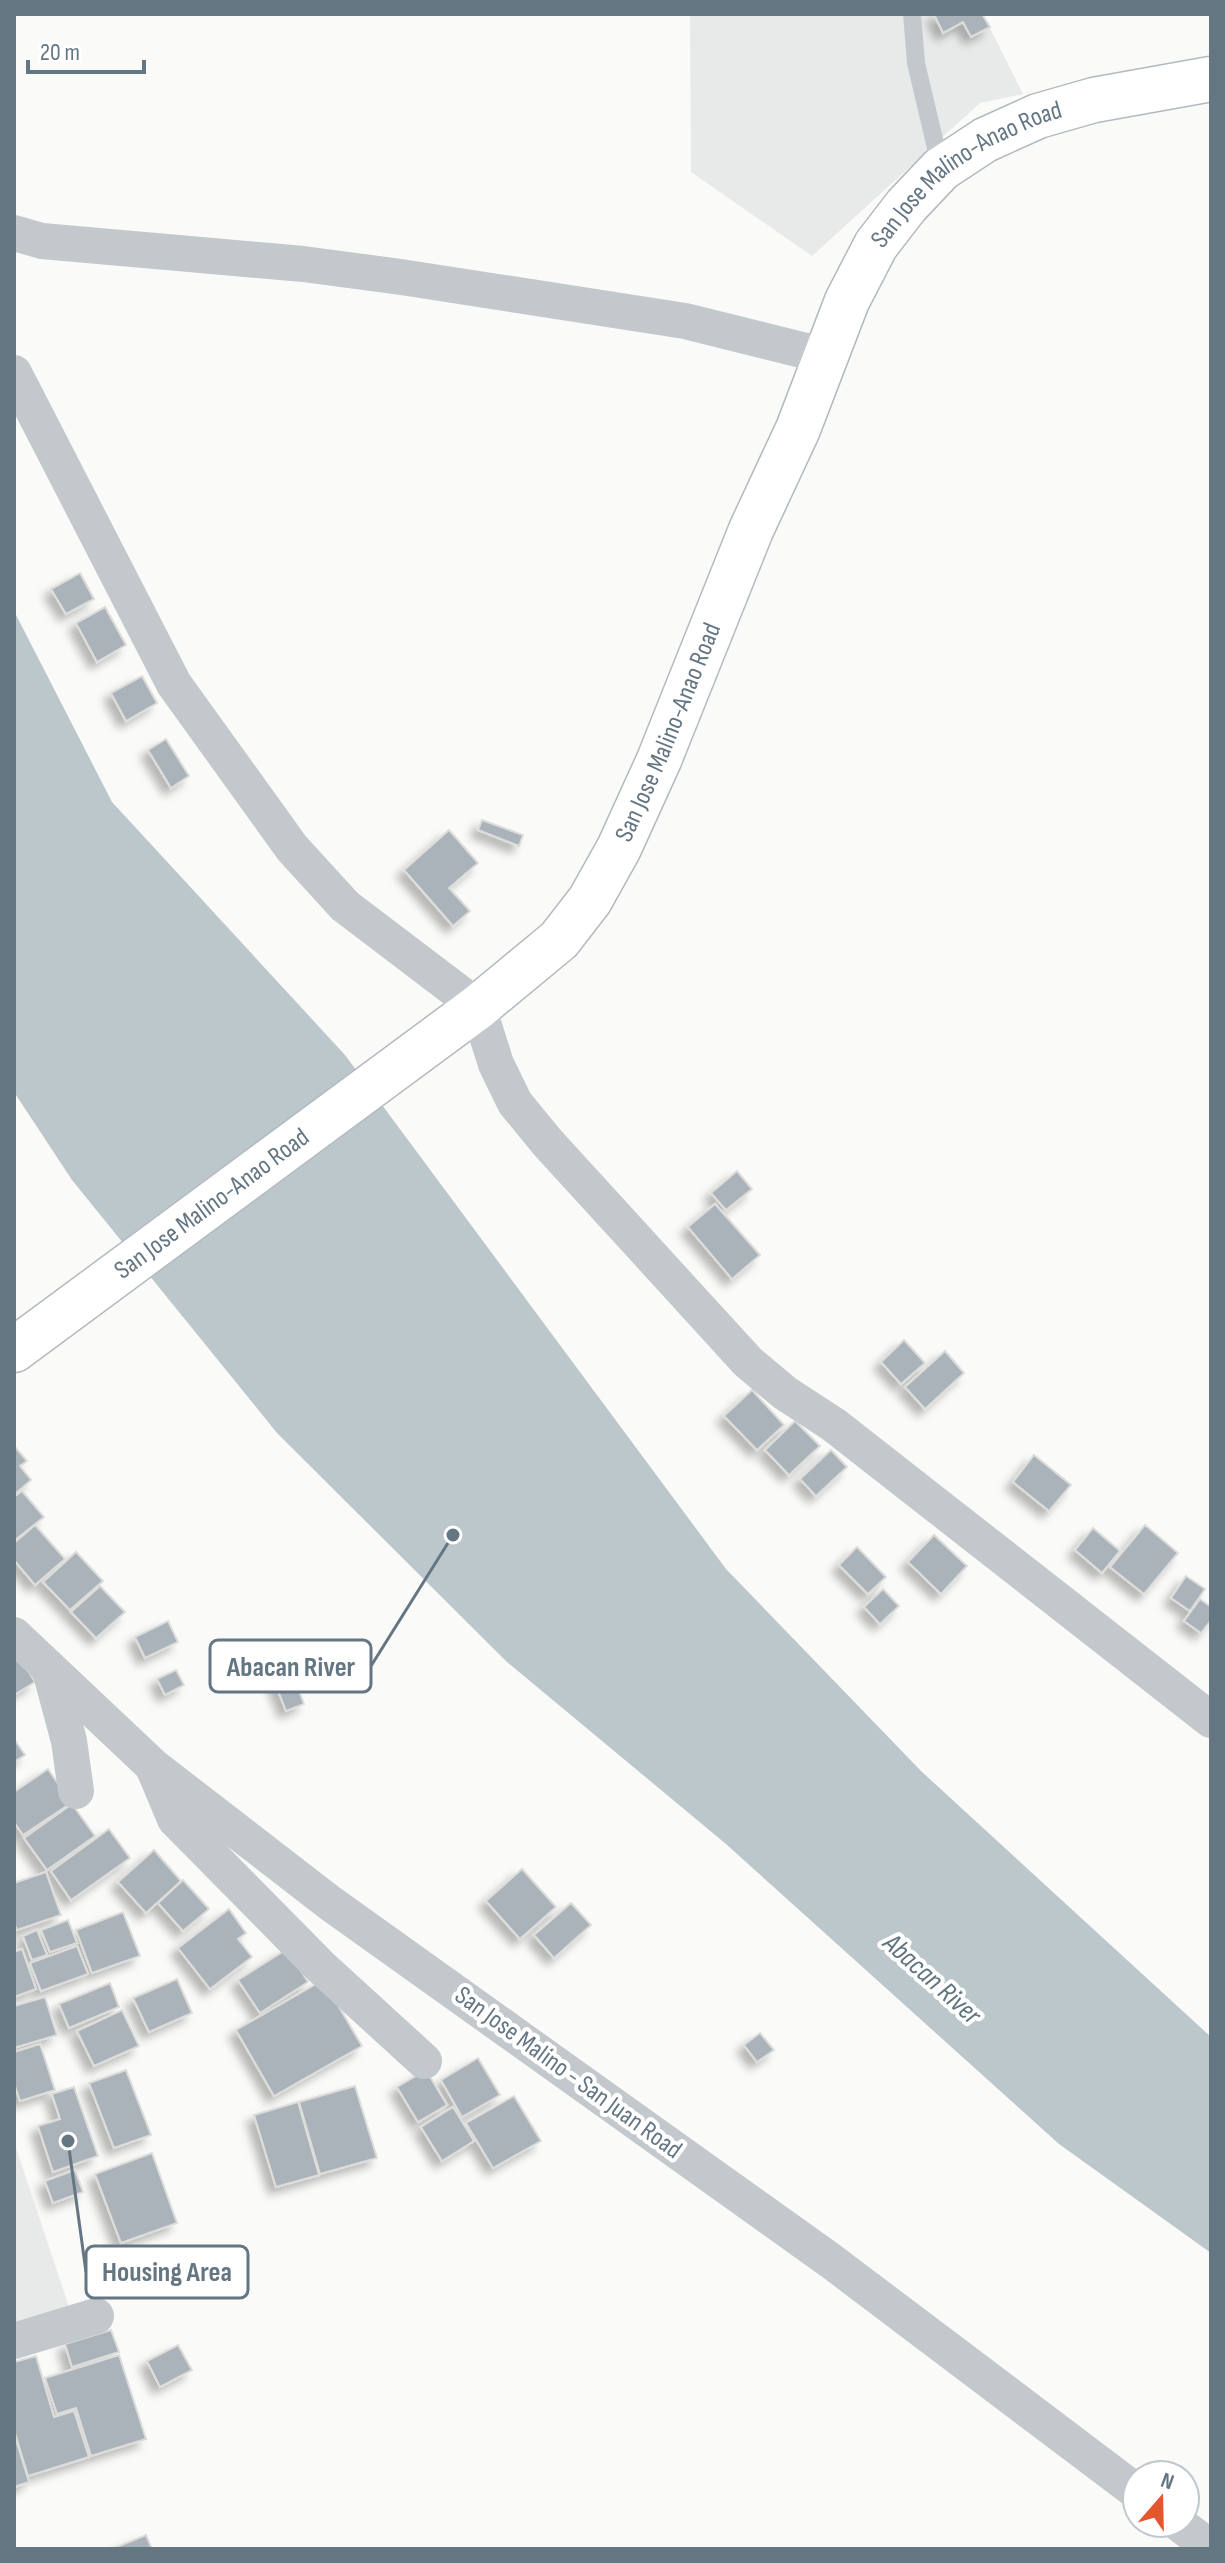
<svg xmlns="http://www.w3.org/2000/svg" width="1225" height="2563" viewBox="0 0 1225 2563" font-family="'Sofia Sans Condensed',sans-serif">
<style>
.built{fill:#e8e9e9}
.water{fill:#bbc7cb}
.building{fill:#aab3b9;stroke:#dcdcda;stroke-width:2;filter:url(#shadow)}
.lines{fill:none;stroke-linecap:round;stroke-linejoin:round}
.secondary-casing{stroke:#b3babf;stroke-width:47}
.service{stroke:#c3c8cc;stroke-width:18}
.minor{stroke:#c3c8cc;stroke-width:36}
.secondary{stroke:#fff;stroke-width:44}
.labels{text-anchor:middle;dominant-baseline:central;stroke-width:8;stroke-linejoin:round;paint-order:stroke}
.street-label{font-size:26px;fill:#657683;stroke:#fff}
.water-label{font-size:28px;font-style:italic;fill:#60757c;stroke:#fff}
.leader{fill:none;stroke:#657683;stroke-width:3}
.callout-dot{fill:#657683;stroke:#fff;stroke-width:3}
.callout{fill:#fff;stroke:#657683;stroke-width:3}
.callout-label{font-size:28px;text-anchor:middle;font-weight:bold;fill:#657683}
</style>
<defs>
<filter id="shadow"><feDropShadow dx="-7" dy="7" stdDeviation="4" flood-color="#0004"/></filter>
</defs>
<rect width="100%" height="100%" fill="#fafaf8"/>
<g class="built">
<polygon points="690,14 983,14 1023,94 980,103 812,256 691,172"/>
<polygon points="14,2142 71,2313 14,2331"/>
</g>
<polygon class="water" points="14,611 112,802 345,1055 726,1569 921,1771 1211,2037 1211,2253 1059,2144 726,1844 507,1662 277,1433 72,1180 14,1092"/>
<g class="building">
<polygon points="934,14 982,14 990,27 971,37 963,22 943,33"/>
<polygon points="80,573 94,599 66,614 51,589"/>
<polygon points="105,607 126,645 97,662 76,623"/>
<polygon points="142,676 157,703 126,721 111,693"/>
<polygon points="166,739 189,776 171,788 148,750"/>
<polygon points="482,820 523,835 519,846 478,830"/>
<polygon points="449,830 478,863 449,888 470,911 453,926 404,870"/>
<polygon points="737,1171 752,1189 726,1210 711,1193"/>
<polygon points="715,1204 760,1255 732,1279 688,1227"/>
<polygon points="904,1340 925,1363 901,1384 881,1362"/>
<polygon points="945,1351 964,1373 925,1409 905,1387"/>
<polygon points="752,1390 784,1425 757,1450 724,1416"/>
<polygon points="795,1421 820,1446 789,1475 765,1450"/>
<polygon points="15,1447 27,1461 20,1466 31,1480 14,1495"/>
<polygon points="831,1450 847,1467 816,1496 800,1479"/>
<polygon points="1034,1455 1071,1485 1049,1511 1013,1482"/>
<polygon points="22,1491 44,1517 14,1541 14,1497"/>
<polygon points="35,1525 65,1559 35,1585 14,1560 14,1543"/>
<polygon points="1145,1525 1178,1553 1144,1594 1110,1567"/>
<polygon points="1093,1528 1120,1551 1102,1573 1075,1550"/>
<polygon points="934,1535 967,1566 941,1594 908,1562"/>
<polygon points="857,1547 886,1577 868,1594 839,1565"/>
<polygon points="76,1552 103,1581 70,1610 43,1582"/>
<polygon points="1186,1576 1205,1589 1190,1611 1171,1598"/>
<polygon points="100,1586 125,1612 96,1638 71,1612"/>
<polygon points="883,1589 899,1606 880,1624 864,1607"/>
<polygon points="1200,1599 1211,1607 1211,1620 1201,1633 1184,1621"/>
<polygon points="168,1621 178,1642 145,1658 135,1637"/>
<polygon points="14,1649 35,1682 14,1695"/>
<polygon points="289,1664 304,1704 286,1711 270,1670"/>
<polygon points="176,1670 184,1685 165,1695 157,1679"/>
<polygon points="14,1739 25,1755 14,1762"/>
<polygon points="48,1769 71,1803 23,1835 14,1822 14,1792"/>
<polygon points="72,1804 95,1836 47,1870 24,1838"/>
<polygon points="109,1829 130,1858 71,1900 51,1871"/>
<polygon points="154,1850 181,1881 146,1913 118,1882"/>
<polygon points="522,1869 556,1907 520,1939 486,1901"/>
<polygon points="46,1872 61,1915 17,1930 14,1923 14,1883"/>
<polygon points="183,1880 209,1909 183,1931 158,1903"/>
<polygon points="571,1903 591,1925 554,1958 534,1935"/>
<polygon points="229,1909 246,1933 238,1939 252,1957 210,1989 178,1948"/>
<polygon points="123,1912 140,1956 92,1973 76,1930"/>
<polygon points="68,1920 77,1943 50,1952 41,1930"/>
<polygon points="37,1930 47,1955 32,1960 23,1936"/>
<polygon points="77,1946 88,1974 41,1991 30,1963"/>
<polygon points="22,1949 36,1989 14,1997 14,1952"/>
<polygon points="287,1949 308,1982 260,2013 238,1980"/>
<polygon points="177,1979 192,2013 149,2032 133,1998"/>
<polygon points="323,1980 362,2046 274,2096 236,2030"/>
<polygon points="110,1983 119,2007 69,2028 59,2004"/>
<polygon points="45,1997 57,2035 14,2048 14,2006"/>
<polygon points="122,2010 139,2046 94,2066 77,2031"/>
<polygon points="760,2033 774,2050 757,2062 744,2045"/>
<polygon points="40,2044 55,2090 20,2101 14,2083 14,2052"/>
<polygon points="478,2058 500,2095 462,2117 441,2080"/>
<polygon points="126,2070 151,2135 114,2148 89,2083"/>
<polygon points="426,2070 447,2105 418,2122 397,2087"/>
<polygon points="355,2086 377,2158 320,2174 299,2102"/>
<polygon points="74,2087 98,2156 53,2172 38,2126 60,2119 52,2094"/>
<polygon points="514,2096 541,2141 493,2168 466,2123"/>
<polygon points="298,2102 319,2175 276,2187 254,2115"/>
<polygon points="453,2107 474,2141 442,2161 421,2127"/>
<polygon points="152,2153 177,2223 121,2243 95,2174"/>
<polygon points="75,2170 83,2192 53,2203 45,2181"/>
<polygon points="111,2330 119,2352 72,2367 65,2344"/>
<polygon points="178,2345 192,2370 160,2387 147,2361"/>
<polygon points="119,2355 146,2439 91,2456 76,2408 57,2414 45,2378"/>
<polygon points="36,2356 54,2417 74,2411 89,2457 28,2476 14,2430 14,2362"/>
<polygon points="14,2433 29,2482 14,2487"/>
<polygon points="146,2535 152,2549 112,2549"/>
</g>
<g class="lines">
<g class="secondary-casing">
<g id="secondary">
<path id="s1" d="M14 1350 478 1007 559 940 590 900 619 848 659 760 751 530 798 429 847 301 876 245 906 206 941 169 985 140 1038 116 1094 100 1211 79"/>
</g>
</g>
<polyline class="service" points="912,14 916,63 941,169"/>
<g class="minor">
<polyline points="14,233 42,241 303,264 401,277 685,321 826,356"/>
<polyline points="14,373 174,684 292,848 345,906 478,1007 496,1064 515,1103 547,1142 748,1362 785,1393 834,1425 1211,1720"/>
<polyline points="14,1635 154,1767 330,1903 831,2261 1137,2492"/>
<polyline points="50,1670 69,1741 76,1791"/>
<polyline points="154,1769 175,1819 320,1966 424,2061"/>
<polyline points="14,2341 96,2316"/>
<polyline points="1178,2523 1211,2548"/>
</g>
<use href="#secondary" class="secondary"/>
</g>
<g class="labels">
<g class="street-label">
<text stroke="none"><textPath href="#s1" startOffset="1566">San Jose Malino-Anao Road</textPath></text>
<text stroke="none"><textPath href="#s1" startOffset="918">San Jose Malino-Anao Road</textPath></text>
<text stroke="none"><textPath href="#s1" startOffset="246">San Jose Malino-Anao Road</textPath></text>
<text transform="translate(568 2073) rotate(36)">San Jose Malino - San Juan Road</text>
</g>
<g class="water-label">
<text transform="translate(932 1979) rotate(42)">Abacan River</text>
</g>
</g>
<path class="leader" d="M453 1535L371 1666M68 2141L86 2272"/>
<g class="callout-dot">
<circle cx="453" cy="1535" r="8"/>
<circle cx="68" cy="2141" r="8"/>
</g>
<g class="callout">
<rect x="210" y="1640" width="161" height="52" rx="8"/>
<rect x="86" y="2246" width="162" height="52" rx="8"/>
</g>
<g class="callout-label">
<text x="291" y="1676">Abacan River</text>
<text x="167" y="2281">Housing Area</text>
</g>
<rect width="1225" height="2563" fill="none" stroke="#657683" stroke-width="32"/>
<g transform="translate(1161 2499) rotate(20)"><circle r="38" fill="#ffffff" stroke="#c1c8cd" stroke-width="2"/>
<path d="M0-6L14 30L0 20L-14 30Z" fill="#e4572e"/>
<text y="-12" font-size="22" font-weight="bold" text-anchor="middle" fill="#657683">N</text>
</g>
<path d="M28 60v12h116v-12" fill="none" stroke="#657683" stroke-width="4"/>
<text x="40" y="60" font-size="24" fill="#657683" stroke="#ffffff" stroke-width="6" paint-order="stroke">20 m</text>
</svg>
